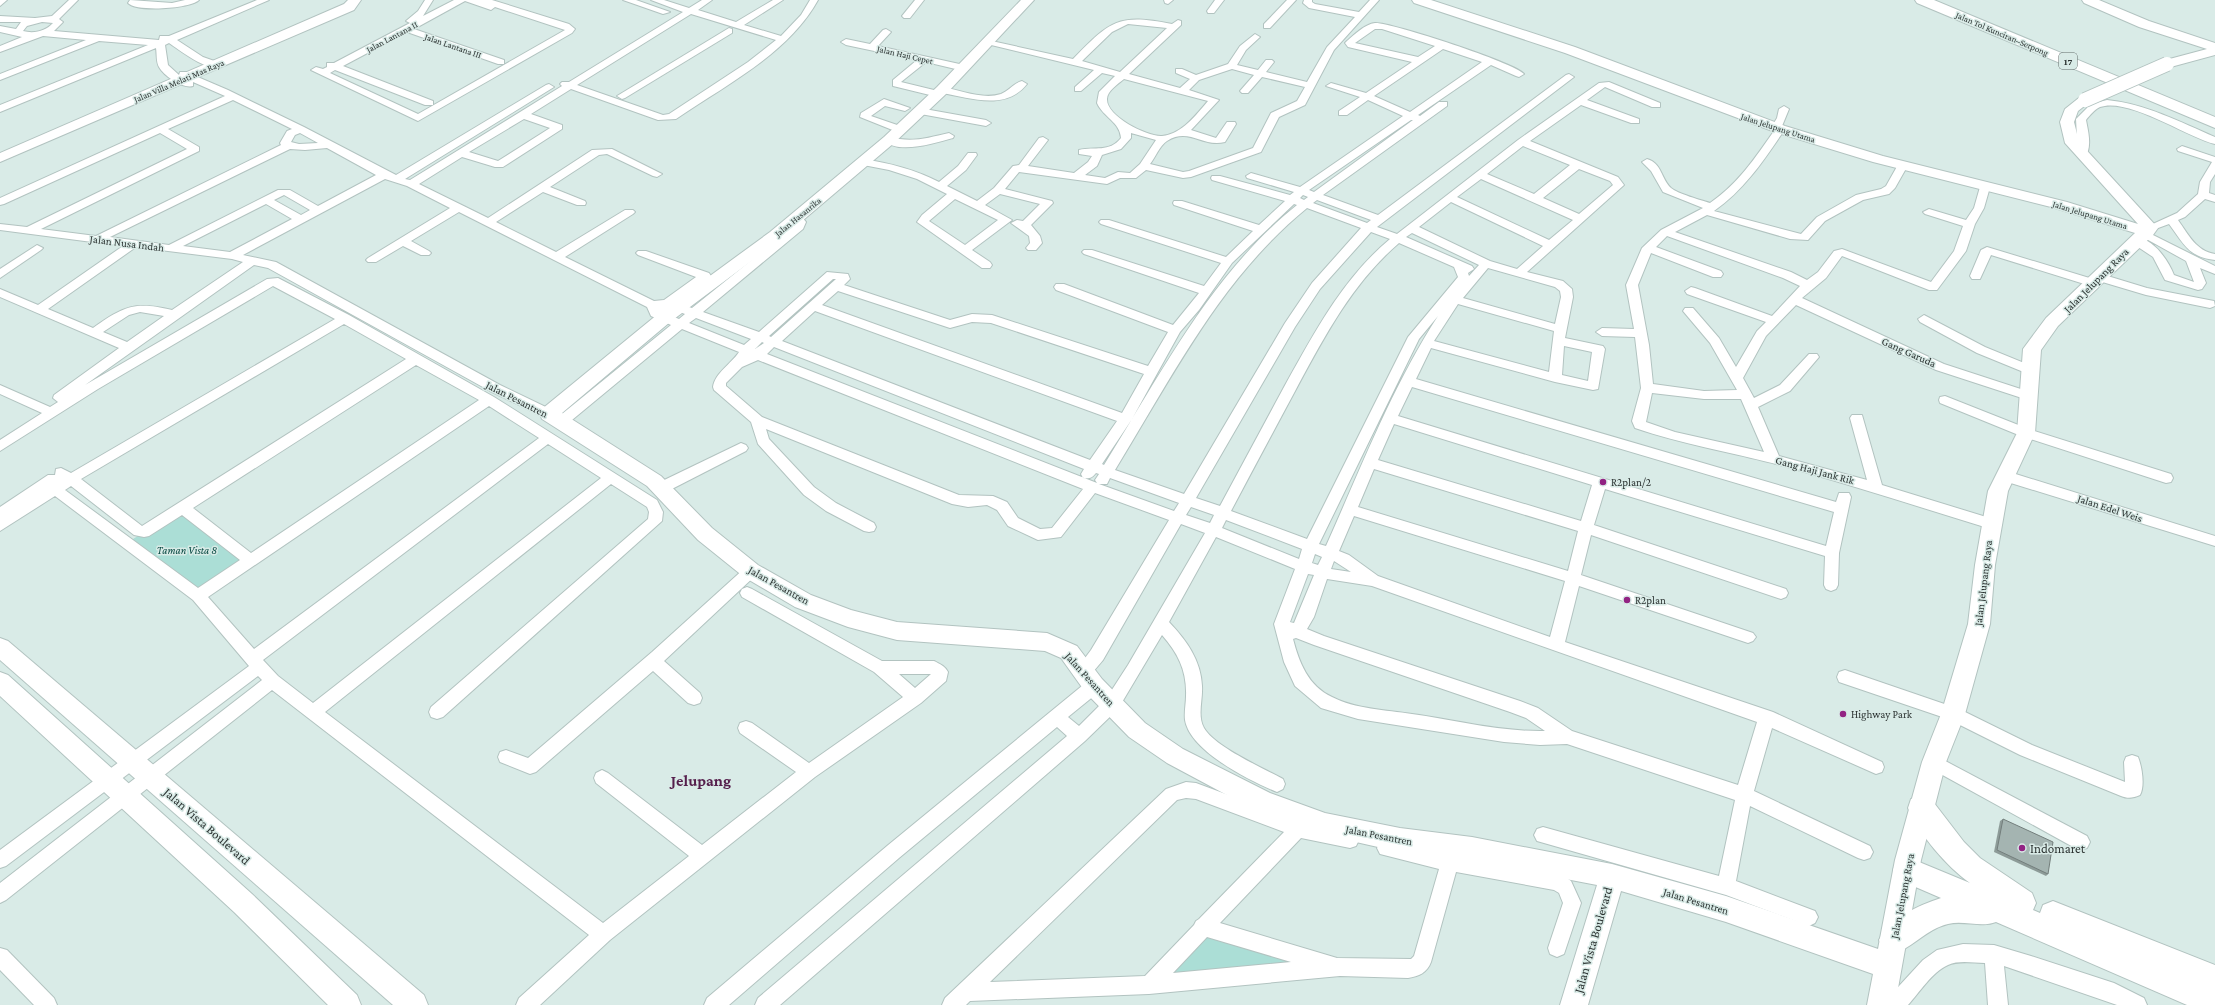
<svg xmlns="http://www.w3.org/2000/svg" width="2215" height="1005" viewBox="0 0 2215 1005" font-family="'Crimson Pro',serif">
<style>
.green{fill:#abded6}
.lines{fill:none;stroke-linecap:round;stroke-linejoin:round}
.street-casing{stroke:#b2c3c0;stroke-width:2}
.secondary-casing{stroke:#b2c3c0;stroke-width:2}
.highway-casing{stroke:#b2c3c0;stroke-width:2}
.street{fill:#fff;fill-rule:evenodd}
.secondary{fill:#fff;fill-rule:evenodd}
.highway{fill:#fff;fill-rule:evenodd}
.secondary-bridge-casing{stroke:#b2c3c0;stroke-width:16;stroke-linecap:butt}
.secondary-bridge{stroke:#fff;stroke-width:14}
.wall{fill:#8d9b98}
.building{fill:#a4b4b1;stroke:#737e7c}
.poi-dot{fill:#922383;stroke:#d9ebe7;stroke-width:1.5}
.labels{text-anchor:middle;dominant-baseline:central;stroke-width:3;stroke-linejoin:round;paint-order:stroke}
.far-street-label{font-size:9px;fill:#2c3332;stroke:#d9ebe7}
.shield{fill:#d9ebe7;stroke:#606a68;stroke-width:1}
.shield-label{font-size:10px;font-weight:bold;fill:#2c3332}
.street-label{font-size:11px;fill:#2c3332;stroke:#d9ebe7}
.poi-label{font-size:11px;fill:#2c3332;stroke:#d9ebe7;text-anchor:start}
.park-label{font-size:11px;font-style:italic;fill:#064841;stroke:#d9ebe7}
.near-street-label{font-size:13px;fill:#2c3332;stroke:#d9ebe7}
.near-poi-label{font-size:13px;fill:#2c3332;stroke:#d9ebe7;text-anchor:start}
.near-quarter-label{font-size:16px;font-weight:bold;fill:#551f4c;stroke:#d9ebe7}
</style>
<rect width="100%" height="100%" fill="#d9ebe7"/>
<g class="green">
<polygon points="182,507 251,561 198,596 127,543"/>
<polygon points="1209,932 1341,966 1174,973"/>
</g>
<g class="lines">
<g class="street-casing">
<g id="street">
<polygon points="0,0 7,0 0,6"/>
<path d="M69 0H78L59 19 63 22 54 31 159 40 160 36H169L257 0H269L177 40 203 57 220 63V67C206 71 181 51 169 43L165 45 168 65 179 75 180 72H186L228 90 304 127 396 175 546 85 549 84 554 87 405 179 410 180 562 86 560 84 562 82H569L683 12 651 0H664L689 8 702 0H712L698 10 736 22 773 0H783L744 25 781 36 801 15 810 0H818C788 54 727 84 676 119L658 120 571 89 531 114 562 125V129L503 167H495L462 157 419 184 488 218 592 150 612 149 662 174 657 177 653 176 607 154 599 155 550 187 585 201 586 203 585 205H577L543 192 496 222 556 252 625 210H633L635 212 633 214 565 257 654 301 664 300 696 277 638 255 636 253 638 251H646L709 273 711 276 709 279 677 303 692 308 794 226V222L791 218 797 215 801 216 806 222 803 229 703 312 759 332 827 272 848 274 850 279 844 285 950 320 972 314 992 315 1148 366 1168 332 1056 290 1054 287 1056 284H1064L1173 325 1199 293 1084 254 1082 252 1084 250H1092L1204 286 1221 263 1101 224 1099 222 1101 220H1109L1226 257 1253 231 1174 205 1173 203 1174 201H1182L1259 225 1285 201 1212 180 1211 178 1212 176H1220L1290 195 1294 192 1247 178 1246 176 1251 173 1300 187 1403 116 1368 100 1347 115H1339V111L1360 97 1326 86 1331 83 1366 93 1412 62 1348 47 1345 43 1347 41C1354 35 1365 24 1375 23 1390 22 1515 63 1524 74L1519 77 1516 76 1491 65 1418 115 1420 116 1439 102H1447V106L1323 195 1378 215 1566 75 1569 74 1574 77 1377 227 1397 234 1518 140 1599 83 1609 82 1660 103V107H1652L1605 87 1587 100 1639 119V123H1631L1581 105 1530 141 1618 177 1624 185 1527 272 1563 281 1572 289 1573 297 1565 338 1603 346 1605 349 1598 389 1593 390 1555 382 1431 348 1416 379 1836 502 1839 493H1849L1851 497 1839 553 1838 585 1836 589 1831 591 1826 589 1824 585 1825 556 1605 489 1594 525 1786 589 1788 593 1786 597 1781 599 1591 535 1581 575 1753 633 1756 637 1753 641 1748 643 1579 586 1565 642 1773 712 1882 762 1884 767 1882 772 1876 774 1772 728 1754 791 1870 846 1873 852 1870 858 1864 860 1858 858 1750 806 1736 881 1815 911 1818 917 1815 923 1809 926 1726 895 1537 841 1534 835 1537 829 1543 827 1719 876 1735 800 1567 744 1540 745 1504 742 1358 719 1321 708 1295 686 1284 662 1274 624 1295 569 1216 537 1169 622C1186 640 1201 660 1202 686 1203 699 1197 716 1204 728 1215 747 1263 768 1283 779L1285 784 1283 789 1277 792C1250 781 1190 751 1185 720 1184 712 1186 704 1186 696 1187 671 1178 653 1162 635L1118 709 1085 741 780 1005H755L758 998 1067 736 1057 727 899 858 729 1005H704L707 998 887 846 1088 681 1094 679 1100 681 1102 686 1100 691 1068 717 1079 726 1106 699 1128 665 1205 533 1181 524 1103 660C1096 668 1090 679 1078 675L1076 670 1091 650 1169 520 1095 493 1061 537 1038 540 1008 526 997 510 987 505 968 507 952 504 766 429 769 439 814 487 836 503 874 523 876 527 874 531 869 532 864 531 826 511 804 495 758 444 751 422 714 390 713 387C715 373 731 364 739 352L682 329 572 420H562L560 417 562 414 671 325 651 316 647 307 459 212 411 241 429 251 431 253 429 255H421L403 246 376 262H368L366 260 368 258 450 208 407 186 385 179 243 255 276 262 500 385 554 411 556 414 554 417H544L490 391 268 268 254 265 85 385 267 279 278 278 349 315 494 397 657 500 663 512 662 521 443 717 437 719 431 717 429 712 431 707 648 519 649 512 647 507 611 484 325 712 603 923 689 856 596 783 594 778 596 773 602 770 608 773 702 845 796 772 740 733 738 728 740 723 746 721 752 723 809 763 903 697 874 672 742 597 740 593 742 589 747 587 752 589 882 661H934C940 664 945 666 948 672L946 681 921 703 815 777 610 940 540 1005H516L519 998 589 935 272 690 6 900 0 903V883L262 680 258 676 6 866 0 868V850L249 666 193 600 55 496 0 531V507L48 475H55L56 469 61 468 71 473 335 319 273 286 98 389 0 451V440L42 413 0 394V385L50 407 58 402 53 398 54 395 119 348 0 297V289L38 305 123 246 0 230V224L27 227 187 149 160 133 4 204 0 205V198L225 96 193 82V86C183 89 164 76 159 67 156 62 157 54 156 48L0 112V105L148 45 99 41 0 80V74L86 40 43 36 0 52V46L22 37 0 32V26L16 29 21 22H0V16L35 18 52 16ZM691 14 776 40 748 62 669 114 663 115 577 85ZM42 22 53 23C46 31 34 34 23 31L27 26ZM1375 29H1382L1435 46 1418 57 1355 43ZM1443 49 1482 62 1410 112 1374 96ZM233 100 292 129 287 131 280 143 281 145 96 236 41 229 199 151V147L168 129ZM524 119 550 128 498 161 469 152ZM1411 120H1413L1314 192 1309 190ZM300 133 318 143 299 144 291 142 295 135ZM1523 146 1570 165 1534 194 1487 174ZM327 148 376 175 318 206 290 190H278L169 245 110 237 290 149 305 150ZM1579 169 1610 181 1613 185 1579 214 1543 198ZM1481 179 1573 220 1549 240 1457 197ZM284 195 310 210 301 215 274 200ZM1303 195 1308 197 1304 200 1300 198ZM1317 200 1371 220 1367 223 1313 203ZM1451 202 1543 246 1517 269 1490 261 1419 227ZM266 204 292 219 230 252 183 246ZM1294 204 1297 205C1211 274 1161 374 1104 465L1102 464 1132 419 1180 332 1199 310 1232 263ZM1307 208 1361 228 1312 283 1285 323 1184 494 1115 470C1172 377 1221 278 1307 208ZM1371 232 1390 239C1342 279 1313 335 1283 389 1262 428 1241 467 1220 506L1196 498 1295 327 1320 289ZM1412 233 1479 265 1469 276 1468 273 1474 269 1472 266 1406 237ZM1399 243 1454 267 1458 277 1408 337 1307 539 1231 511C1252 471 1273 432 1294 393 1323 339 1352 283 1399 243ZM136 247 232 259 243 262 172 310C135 301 124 306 93 328L48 309ZM1488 268 1555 287 1560 291 1561 297 1555 324 1463 298ZM833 279H836L771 337 769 336ZM838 291 950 328 972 322 991 323 1144 374 1122 413 822 305ZM1458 304 1554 331 1549 372 1434 341ZM669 308 685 314 679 319 662 312ZM815 311 1117 421 1090 460 782 341ZM140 312 164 316 127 342 103 332 129 315ZM1438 316C1392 387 1361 468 1326 546L1319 544 1419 339ZM696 318 751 339 744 345 689 323ZM344 324 406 359 142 526 81 479ZM762 342 764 343 755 349ZM1564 346 1592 352 1588 381 1562 375ZM774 347 1084 469 1081 474 1083 478C1089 479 1092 478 1096 473L1099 474 1095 480 1097 483 767 354ZM758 360 1083 489 1052 528 1040 529 1018 518 1007 502 993 496 959 495 762 417 726 386V383L742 367ZM416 365 479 400 251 553 193 508ZM1412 387 1834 512 1826 546 1398 416ZM489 406 539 438 254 649 208 597ZM1394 424 1592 485 1581 521 1378 460ZM548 444 601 478 313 703 278 676 263 660ZM1374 469 1578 531 1568 571 1358 507ZM1110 478 1179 503 1174 511 1099 484H1107ZM71 486 134 535 144 537 149 536 182 515 240 560 198 588 65 490ZM1191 507 1214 515 1210 523 1186 515ZM1354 516 1565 581 1550 637 1378 576 1349 555 1339 551ZM1226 520 1302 549 1299 559 1222 528ZM1315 554 1322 557 1318 565 1312 563ZM1334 561 1351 572 1331 569ZM1308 574 1314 575 1294 623 1290 622ZM1327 579 1372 586 1757 722 1738 785 1572 731 1538 708 1520 701 1324 636 1307 629 1314 617ZM1296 638 1314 645 1510 712 1526 718 1545 731C1501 732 1455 720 1412 714 1386 710 1355 709 1332 697 1308 686 1299 662 1293 639ZM899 674H931L915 688Z"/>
<path d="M130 0 172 3 185 0H199C190 9 136 12 128 3Z"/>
<path d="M425 0H433L423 16 454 0H492L569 24 575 29 572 33 418 121 311 70 316 67 323 69 327 67V63H334L410 23 406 21 418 11ZM465 1 491 10 495 7 565 30 418 114 330 73 335 70 425 105H433V101L343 66 407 32 498 64H504V60L414 29Z"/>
<polygon points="623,0 636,0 670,12 663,14"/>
<polygon points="915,0 924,0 910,18 904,18 902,16"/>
<polygon points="1164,0 1173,0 1168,4 1165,3"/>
<polygon points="1215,0 1224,0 1214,13 1208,13 1207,11"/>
<polygon points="1287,0 1296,0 1270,28 1264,28 1264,24"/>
<path d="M1304 0H1312V2L1315 4 1359 12 1370 0H1379L1334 50 1305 105 1279 117 1261 152 1191 177 1183 178 1146 170 1136 178H1120L1107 184 1019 172 1005 189 1052 201 1053 203 1031 225 1040 236 1042 243 1036 250H1028L1026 248 1030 243 1029 236 1011 223 1017 220 1023 221 1040 204 1000 194 985 205 1012 220 972 250 990 262 992 265 990 268H982L917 222 922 215 947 194 917 179 889 170 858 164 857 162 862 159C889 163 914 169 939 182L958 166 968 153H976L977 155 966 170 947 186 977 201 994 188 1013 166 1019 165 1039 138 1043 137 1048 140 1028 166 1074 173 1088 162 1092 156 1079 154V150C1095 146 1109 153 1121 138 1120 122 1103 117 1097 103L1099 92 1115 76 1102 73 1081 91H1075V87L1094 70 987 44V40L1073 59C1110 21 1118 13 1172 24L1178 20 1181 21V25L1129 74 1180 88 1190 79 1176 73V69H1182L1196 75 1228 64 1240 46 1255 34 1260 37 1246 50 1237 65 1258 70 1266 60H1272L1274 62 1266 72 1307 82 1327 47 1355 17 1309 8 1303 3ZM1128 24 1167 28 1120 72 1082 61 1112 32ZM1232 69 1254 75 1240 91 1242 93H1248L1262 77 1305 87 1297 101 1271 113 1253 148 1189 171 1183 172 1150 164C1155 158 1160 145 1167 141 1189 127 1203 148 1225 142L1236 124 1235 122H1227L1216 138 1191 130 1219 100 1189 90 1199 80ZM1124 79 1208 101C1196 115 1182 134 1162 136 1147 137 1106 116 1107 99 1107 91 1118 84 1124 79ZM1131 133 1156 140 1140 164 1130 173 1118 172 1105 178 1085 175 1097 166 1102 155 1121 149 1131 138ZM955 199 998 220 965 245 929 221Z"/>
<polygon points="729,28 732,29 732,33 625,98 622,99 617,96"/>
<path d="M886 29 891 32 878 46 964 65 969 68 964 71 926 62 901 82 938 91 939 88 942 87C960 90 983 100 1001 94 1009 91 1014 83 1022 81L1027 84C1006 111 970 98 942 93L941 96 938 97 893 86V80L917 60 846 45 841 42 846 39 870 44 883 30Z"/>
<polygon points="884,99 910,108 905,111 885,106 871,116 903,127 903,131 895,131 860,117 861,113"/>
<path d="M2107 100C2146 104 2180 122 2215 137V144C2187 137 2128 97 2100 107 2095 109 2090 115 2086 120 2088 131 2092 145 2086 156H2078L2076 119 2091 104Z"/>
<path d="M1784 106 1789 109 1782 126 1785 129C1764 160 1745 189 1714 211L1801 234 1817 217 1856 195 1881 189 1886 186 1899 163H1907L1908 165 1895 188 1889 194 1863 200 1825 221 1808 240 1790 239 1707 215 1675 232 1791 272 1807 280 1818 272 1834 251 1842 249 1931 282 1954 251 1963 226 1925 214 1923 212 1929 209 1966 220 1974 208 1980 187 1985 184 1989 185 1990 187 1984 208 1975 224 1966 251 1937 290H1929L1842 256 1826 278 1802 298 1944 364 2033 393 2034 396 2028 400 1936 370 1796 305 1766 336 1743 378 1754 398 1780 385 1809 354H1817L1819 357 1790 391 1758 407 1779 456 1867 480 1850 418 1852 415H1862L1882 485 1996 520 1998 524 1996 528 1991 529C1919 507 1849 484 1776 464 1729 452 1682 444 1635 428L1632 421 1641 388 1635 337 1602 336 1596 332 1602 328 1634 329 1626 285 1642 248 1661 230 1703 208 1663 192 1651 171 1642 162 1647 159C1662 163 1661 179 1671 188 1678 194 1701 200 1710 203 1738 184 1755 158 1774 131L1771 128 1777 118 1779 109ZM1667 236 1783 278 1800 286 1772 316 1695 288 1691 287 1685 291 1687 294 1766 322 1757 331 1736 367 1719 338 1693 308H1685L1683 311 1710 343 1737 390 1704 391 1653 384 1649 345 1638 285 1651 253 1713 277H1721L1723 274 1721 271 1656 247ZM1652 393 1704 399H1741L1764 452 1675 432 1646 422Z"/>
<polygon points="919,108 986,120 991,123 986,126 915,113 914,111"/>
<path d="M949 133 954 136 953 138C936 143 897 155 884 140L889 137C912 143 927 138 949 133Z"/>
<path d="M2182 146 2215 157V174L2210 182 2209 193 2215 195V202L2205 199 2185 217 2178 220C2188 234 2196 251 2215 254V260C2188 257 2184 244 2169 224L2150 231 2144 228 2177 213 2198 194 2200 182 2212 162 2178 151 2177 149Z"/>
<path d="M2145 231 2215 266V274L2200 268 2206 283 2202 289 2198 290 2165 280 2153 257 2132 243 2130 241 2132 239C2151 234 2168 260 2174 275L2194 282 2186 261 2141 236 2139 234Z"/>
<polygon points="37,245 43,248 41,250 0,278 0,269"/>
<polygon points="1987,247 2096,280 2097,275 2101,274 2147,288 2214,301 2215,306 2210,308 2146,295 2099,281 2098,286 2094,287 1991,255 1980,279 1972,279 1970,276 1981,250"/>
<polygon points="1924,315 1985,347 2034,367 2036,370 2030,374 2026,373 1977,353 1920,322 1918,319"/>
<polygon points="1945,396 2031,430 2171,474 2173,478 2171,482 2166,483 2021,436 1940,403 1939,400 1940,397"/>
<polygon points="741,443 746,445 748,448 746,451 666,492 656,492 654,488 656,484"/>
<polygon points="2006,471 2215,536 2215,546 2001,480 1999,476 2001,472"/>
<polygon points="751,565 756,567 758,571 756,575 664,661 700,693 702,698 700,703 694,705 688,703 653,671 536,772 530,774 500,762 498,757 500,752 506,750 528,758 652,652 746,567"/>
<path d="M1845 670 1959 709 2032 745 2125 782 2124 762 2126 757 2132 755 2138 757C2142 767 2145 786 2140 795 2133 798 2128 799 2121 796L2020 755 1948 719 1839 682 1837 677 1839 672Z"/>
<polygon points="1934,755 2087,836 2090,842 2087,848 2081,850 2075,848 1928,767 1926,762 1928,757"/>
<path d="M1186 782 1196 783 1298 821 1350 832 1356 834 1359 840 1356 846 1350 848 1301 838 1220 923 1337 958 1411 959 1414 956 1439 869 1380 854 1377 848 1380 842 1386 840 1450 855 1564 876 1571 881 1581 903 1564 954 1557 957 1550 954 1548 948 1563 903 1559 893 1554 890 1456 872 1431 962C1427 973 1419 976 1408 978L1340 976 1149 994 970 1001 966 1005H942L945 998 1166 789ZM1186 798 1196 799 1284 832 1199 919 1196 921 1194 925 1145 976 990 982 1177 800ZM1207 937 1291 962 1173 973Z"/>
<path d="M1963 944 1994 945 2031 956 2114 983 2144 998 2147 1005H2117L2004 966 2008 1005H1988L1985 963C1973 963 1959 960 1948 965 1932 972 1919 993 1908 1005H1885L1888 998 1923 960 1937 950Z"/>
<polygon points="0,948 7,950 54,998 57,1005 34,1005 0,970"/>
</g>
</g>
<g class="secondary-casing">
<g id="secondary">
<polygon points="348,0 361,0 354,10 0,162 0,153 344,4"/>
<polygon points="1021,0 1034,0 947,93 894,143 782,238 670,322 562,413 661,476 712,528 758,565 811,595 851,610 897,622 1047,633 1077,646 1102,679 1145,723 1183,749 1270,793 1325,813 1400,828 1472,837 1612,864 1726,896 1878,949 1895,860 1922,762 1941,714 1968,624 1975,565 1988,491 2017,433 2023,349 2046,318 2135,233 2055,208 1873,162 1775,132 1565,53 1414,3 1412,0 1431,0 1575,47 1785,126 1883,156 2067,202 2138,224 2065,143 2060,122 2065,109 2080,97 2090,97 2092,100 2078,111 2074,122 2079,142 2158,228 2153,235 2058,326 2041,350 2035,433 2008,491 1995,565 1990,624 1965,714 1946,762 1921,860 1895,1005 1867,1005 1873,974 1726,922 1621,891 1588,1005 1560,1005 1597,885 1472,861 1400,852 1325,835 1253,809 1167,763 1129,737 1086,693 1061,658 1045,651 897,640 848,627 795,607 744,577 698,540 647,486 542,419 540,414 542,409 658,314 770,232 884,137 937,87"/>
<polygon points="2082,0 2099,0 2149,21 2215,43 2215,55 2167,68 2162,67 2160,64 2162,61 2207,49 2139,27 2084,3"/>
<polygon points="0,638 8,641 424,995 428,1005 393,1005 0,660"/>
<polygon points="0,672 8,675 252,894 357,995 361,1005 328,1005 234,912 0,696"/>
</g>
</g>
<g class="highway-casing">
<g id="highway">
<polygon points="1915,0 1934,0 2215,117 2215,128 1917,3"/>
<path d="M1921 796 1931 799 1964 842 1980 858 2032 893 2036 903 2033 910 2040 913 2043 905 2053 901 2215 965V1005H2187L1996 922C1981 928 1964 920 1948 924 1927 929 1913 947 1894 954L1884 950 1879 940C1889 919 1919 905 1941 898L1897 879 1893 870 1897 861 1907 857 1970 883C1947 867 1919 834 1908 808L1911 799Z"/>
</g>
</g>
<use href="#street" class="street"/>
<use href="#secondary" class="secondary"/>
<use href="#highway" class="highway"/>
<g class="secondary-bridge-casing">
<polyline id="secondary-bridge" points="2085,100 2167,64"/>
</g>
<use href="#secondary-bridge" class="secondary-bridge"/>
</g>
<polygon class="wall" points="2003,819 2048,874 2046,876 1994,852 2000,821"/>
<polygon class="building" points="2003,819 2053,842 2048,874 1997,850"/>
<g class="poi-dot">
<circle cx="1603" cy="482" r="4"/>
<circle cx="1627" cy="600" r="4"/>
<circle cx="1843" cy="714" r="4"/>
<circle cx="2022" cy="848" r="4"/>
</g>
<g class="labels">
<g class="far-street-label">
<text transform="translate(2002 34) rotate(23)">Jalan Tol Kunciran–Serpong</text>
<text transform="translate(392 37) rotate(-28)">Jalan Lantana II</text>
<text transform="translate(453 46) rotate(19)">Jalan Lantana III</text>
<text transform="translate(905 55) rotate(13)">Jalan Haji Cepet</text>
<text transform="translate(179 81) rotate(-23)">Jalan Villa Melati Mas Raya</text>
<text transform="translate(1778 128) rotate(18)">Jalan Jelupang Utama</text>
<text transform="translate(2090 215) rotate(17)">Jalan Jelupang Utama</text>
<text transform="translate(798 217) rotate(-39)">Jalan Hasanrika</text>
</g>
<rect class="shield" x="2059" y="53" width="18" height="16" rx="3"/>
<g class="shield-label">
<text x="2068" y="61">17</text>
</g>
<g class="street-label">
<text transform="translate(127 243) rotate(7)">Jalan Nusa Indah</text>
<text transform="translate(2096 280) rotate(-45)">Jalan Jelupang Raya</text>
<text transform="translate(1909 352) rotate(24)">Gang Garuda</text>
<text transform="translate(517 399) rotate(27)">Jalan Pesantren</text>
<text transform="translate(1815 470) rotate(15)">Gang Haji Jank Rik</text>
<text transform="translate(2110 508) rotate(18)">Jalan Edel Weis</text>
<text transform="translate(1983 583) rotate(-83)">Jalan Jelupang Raya</text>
<text transform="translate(779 585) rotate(29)">Jalan Pesantren</text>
<text transform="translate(1090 679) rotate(48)">Jalan Pesantren</text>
<text transform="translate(1379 835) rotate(11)">Jalan Pesantren</text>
<text transform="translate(1902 896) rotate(-79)">Jalan Jelupang Raya</text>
<text transform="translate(1696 901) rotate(17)">Jalan Pesantren</text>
</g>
<g class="poi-label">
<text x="1611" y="482">R2plan/2</text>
<text x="1635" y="600">R2plan</text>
<text x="1851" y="714">Highway Park</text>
</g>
<g class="park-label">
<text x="187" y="550">Taman Vista 8</text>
</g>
<g class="near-street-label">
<text transform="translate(207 826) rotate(41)">Jalan Vista Boulevard</text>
<text transform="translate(1593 940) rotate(-74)">Jalan Vista Boulevard</text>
</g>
<g class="near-poi-label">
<text x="2030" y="848">Indomaret</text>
</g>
<g class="near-quarter-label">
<text x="701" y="780">Jelupang</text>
</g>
</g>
</svg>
